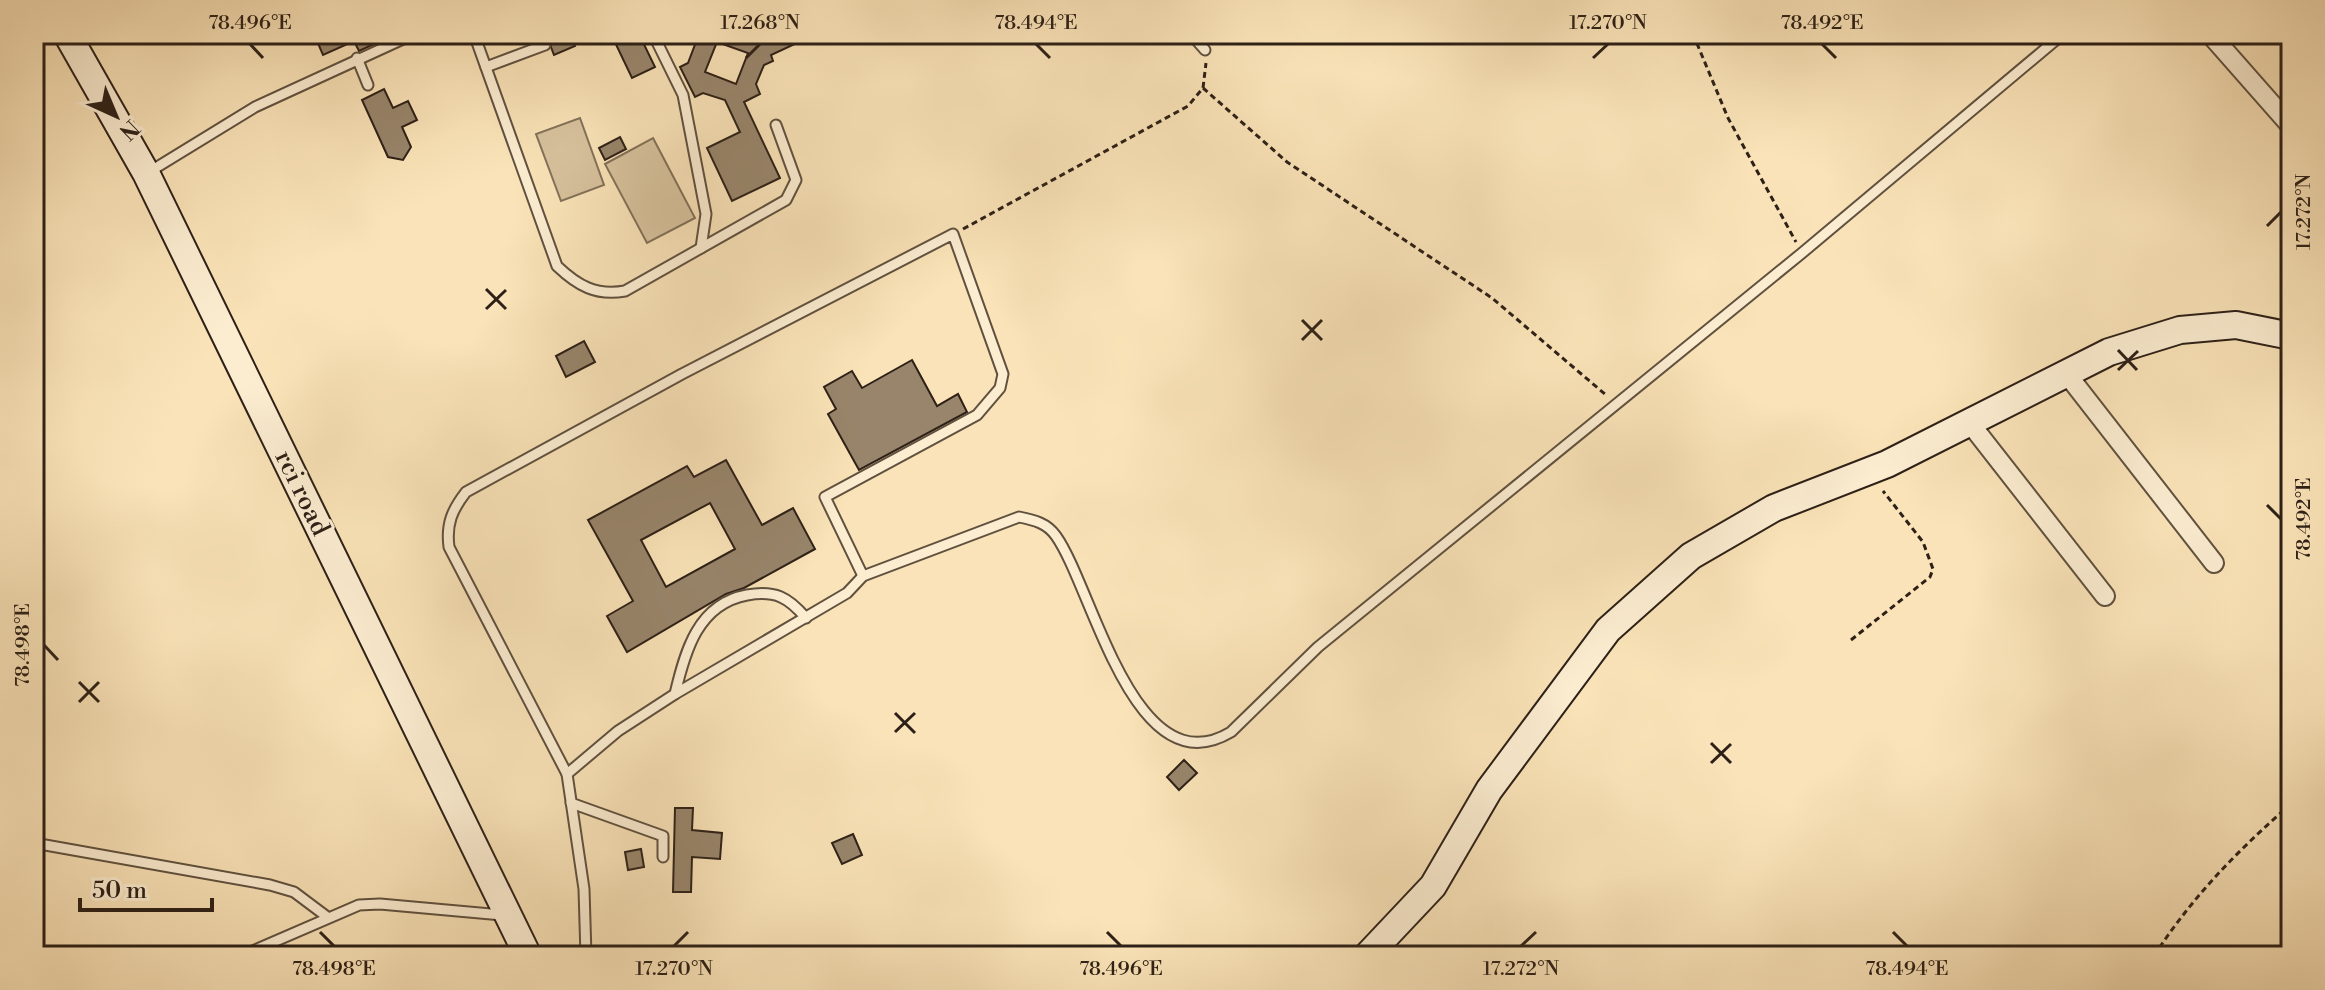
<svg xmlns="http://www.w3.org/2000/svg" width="2325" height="990" viewBox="0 0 2325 990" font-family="'Libre Bodoni',serif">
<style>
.green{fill:#d7c29d;stroke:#82715a;stroke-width:2}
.building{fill:#98856b;stroke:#2d2017;stroke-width:2;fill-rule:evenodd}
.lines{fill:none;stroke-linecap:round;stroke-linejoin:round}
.lane-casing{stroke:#60513f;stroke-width:13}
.street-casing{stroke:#60513f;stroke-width:22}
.secondary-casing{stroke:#2d2017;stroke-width:30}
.path{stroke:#2d2017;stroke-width:3;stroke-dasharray:6 4;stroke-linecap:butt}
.lane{stroke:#fcedd1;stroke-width:9}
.street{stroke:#fcedd1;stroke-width:18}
.secondary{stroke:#fcedd1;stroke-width:26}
.ticks{fill:none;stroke:#2d2017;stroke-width:3}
.labels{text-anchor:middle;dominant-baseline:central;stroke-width:6;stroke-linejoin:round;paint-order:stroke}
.street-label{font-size:26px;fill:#2d2017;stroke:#fcedd1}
.neatline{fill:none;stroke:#2d2017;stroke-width:3}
.ticks-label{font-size:20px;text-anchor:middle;fill:#2d2017}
</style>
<rect width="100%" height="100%" fill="#fae3b8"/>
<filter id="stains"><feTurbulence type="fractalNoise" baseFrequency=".0025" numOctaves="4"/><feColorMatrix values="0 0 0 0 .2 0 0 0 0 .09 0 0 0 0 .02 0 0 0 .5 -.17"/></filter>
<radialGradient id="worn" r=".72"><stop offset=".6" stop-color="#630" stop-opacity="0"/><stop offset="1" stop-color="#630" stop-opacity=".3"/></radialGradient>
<g class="green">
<polygon points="580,118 604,185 561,201 536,134"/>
<polygon points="653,138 695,218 647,243 605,164"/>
</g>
<g class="building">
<polygon points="314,34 396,34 359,51 354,41 323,55"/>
<polygon points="546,34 570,34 575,46 554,55"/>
<polygon points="611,34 639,34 655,67 632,78"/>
<path d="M699 34H816L771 55 773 61 764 65 756 84 760 94 744 102 780 178 732 201 707 148 740 132 725 100 703 93 695 97 680 67 688 63ZM717 42 748 53 736 84 705 72Z"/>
<polygon points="384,89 393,108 408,101 417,120 402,127 411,147 403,160 388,157 362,100"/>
<polygon points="620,137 626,149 605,160 599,148"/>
<polygon points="584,341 595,362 566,377 556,356"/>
<polygon points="912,360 937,406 958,394 967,412 859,470 828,414 836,409 824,387 852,371 862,388"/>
<path d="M726 460 762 525 793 508 815 549 744 588 726 594 627 652 607 616 633 601 588 520 687 466 694 477ZM710 503 735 549 666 587 641 540Z"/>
<polygon points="1184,760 1197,773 1179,790 1167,777"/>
<polygon points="675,808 693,808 692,830 722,833 720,859 692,857 691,892 673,892"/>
<polygon points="853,834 862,855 842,864 832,843"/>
<polygon points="641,849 644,867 628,870 625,852"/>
</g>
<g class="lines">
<g class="lane-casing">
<g id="lane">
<path d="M474 34 557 266C578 286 596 296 625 291L786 200 796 180 776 125"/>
<polyline points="653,34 683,95 706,214 701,248"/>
<polyline points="1191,34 1205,50"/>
<polyline points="357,58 368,85"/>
<polyline points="486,67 545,45"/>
<polyline points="149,172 255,107 414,34"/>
<path d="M675 694C685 651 698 604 747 595 775 590 788 597 806 618"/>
<path d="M567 774 449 547C446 524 452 510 466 492L682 374 953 234 1003 374 1000 388 977 415 825 497 863 576"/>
<polyline points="571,803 663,836 663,857"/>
<polyline points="34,843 270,885 294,892 326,916"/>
<polyline points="241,956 359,905 380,904 502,915"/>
<path d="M586 956 584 889 567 774 618 731 675 694 847 593 863 576 1019 517C1034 520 1047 523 1056 536 1093 588 1134 790 1231 732L1318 647 1802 253 2063 34"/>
</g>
</g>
<g class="street-casing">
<g id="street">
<polyline points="2210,34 2291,126"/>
<polyline points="2066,373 2214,563"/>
<polyline points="1969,422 2105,596"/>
</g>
</g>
<g class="secondary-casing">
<g id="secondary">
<polyline points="67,34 146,173 528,956"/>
<polyline points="1367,956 1433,886 1489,790 1608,630 1691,556 1774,508 1887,464 2109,352 2180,330 2236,325 2291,336"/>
</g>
</g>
<g class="path">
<polyline points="1693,34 1728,118 1796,242"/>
<polyline points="1216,41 1226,34"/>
<polyline points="1203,88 1287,162 1492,298 1606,395"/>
<polyline points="963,229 1188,106 1203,88 1206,63"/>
<polyline points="1851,640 1930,577 1933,569 1923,542 1883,491"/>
<path d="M2154 956C2192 897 2238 850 2291 804"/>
</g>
<use href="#lane" class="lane"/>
<use href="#street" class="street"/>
<use href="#secondary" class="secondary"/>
</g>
<path class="ticks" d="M250 44 263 58M1036 44 1050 58M1822 44 1836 58M746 58 760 44M1593 58 1608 44M2267 226 2281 212M486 289 506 309M486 309 506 290M1302 320 1322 340M1302 340 1322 320M2118 350 2137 370M2118 370 2138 351M2267 505 2281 519M44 645 58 660M79 682 99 702M79 702 99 682M895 713 915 733M895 732 915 713M1711 743 1731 763M1711 763 1731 744M320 932 334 946M1107 932 1121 946M1893 932 1907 946M674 946 688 932M1521 946 1536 932"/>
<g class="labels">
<g class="street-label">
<text transform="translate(302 493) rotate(64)">rci road</text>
</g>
</g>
<rect width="2325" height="990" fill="none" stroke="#fae3b8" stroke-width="88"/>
<g transform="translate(116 116) rotate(136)" stroke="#fcedd1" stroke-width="6" paint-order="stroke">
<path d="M0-6L14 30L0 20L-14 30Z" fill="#2d2017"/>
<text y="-12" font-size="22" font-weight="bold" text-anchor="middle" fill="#2d2017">N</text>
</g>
<path d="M80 898v12h132v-12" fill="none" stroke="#2d2017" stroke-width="4"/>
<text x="92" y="898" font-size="24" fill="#2d2017" stroke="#fcedd1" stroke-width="6" paint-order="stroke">50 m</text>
<rect x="44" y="44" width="2237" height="902" class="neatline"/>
<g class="ticks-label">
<text x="250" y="29">78.496°E</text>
<text x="760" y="29">17.268°N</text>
<text x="1036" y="29">78.494°E</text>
<text x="1608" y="29">17.270°N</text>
<text x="1822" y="29">78.492°E</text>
<text transform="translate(2303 212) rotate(-90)" y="7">17.272°N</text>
<text transform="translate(2303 519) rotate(-90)" y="7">78.492°E</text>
<text transform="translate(22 645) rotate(-90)" y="7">78.498°E</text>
<text x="334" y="975">78.498°E</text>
<text x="674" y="975">17.270°N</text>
<text x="1121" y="975">78.496°E</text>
<text x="1521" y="975">17.272°N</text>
<text x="1907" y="975">78.494°E</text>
</g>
<rect width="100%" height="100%" filter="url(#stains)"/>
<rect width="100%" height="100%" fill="url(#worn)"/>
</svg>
